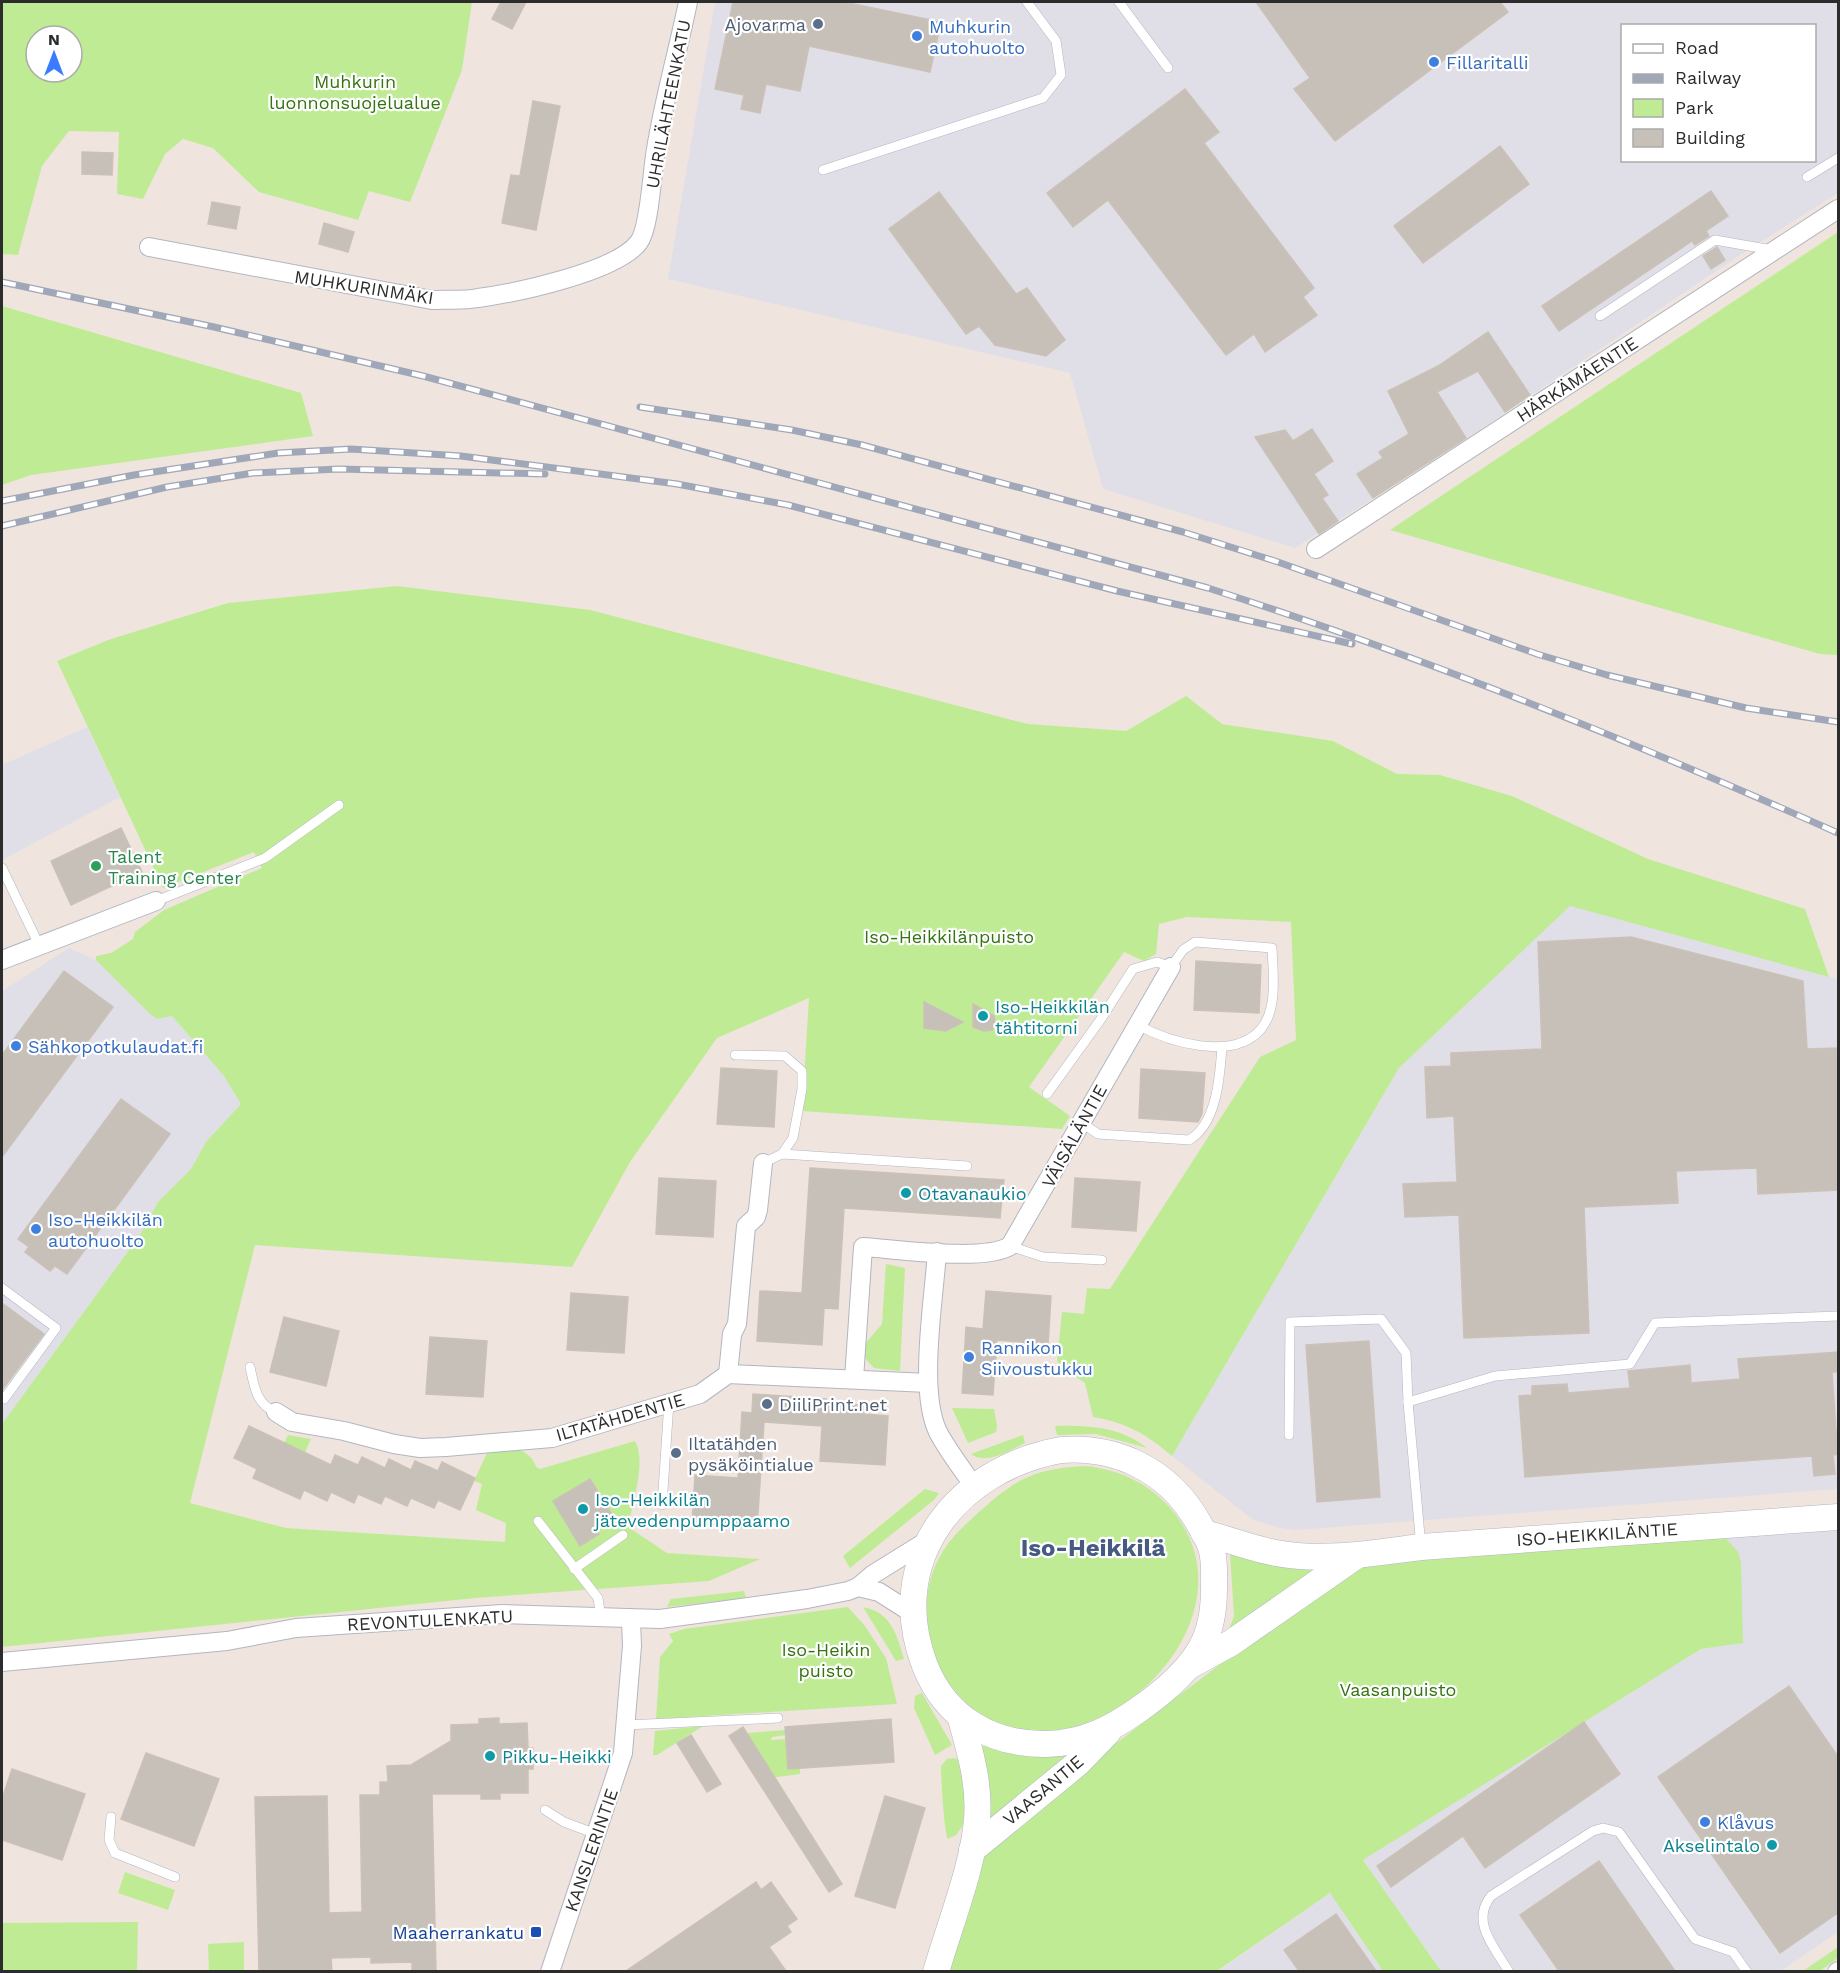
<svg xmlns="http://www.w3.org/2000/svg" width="1840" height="1973" viewBox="0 0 1840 1973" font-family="'Work Sans',sans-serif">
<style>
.industrial{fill:#e0dfe7;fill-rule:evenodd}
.green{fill:#bfeb95;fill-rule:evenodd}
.building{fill:#c7c0b9;stroke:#cbc1b7;stroke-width:1.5}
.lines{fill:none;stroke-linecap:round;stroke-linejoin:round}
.lane-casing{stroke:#b2b6c1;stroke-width:10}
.street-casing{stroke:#b2b6c1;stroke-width:20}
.secondary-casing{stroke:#b2b6c1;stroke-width:27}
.lane{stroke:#fff;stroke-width:9}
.street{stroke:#fff;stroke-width:18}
.secondary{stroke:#fff;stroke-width:26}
.rail-casing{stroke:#9fa7b9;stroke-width:7}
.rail{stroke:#fff;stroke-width:4.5;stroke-dasharray:14;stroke-linecap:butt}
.service-dot{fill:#5c6f8a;stroke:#fff;stroke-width:2}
.shop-dot{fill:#3f7fe0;stroke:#fff;stroke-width:2}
.leisure-dot{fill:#2e9e5b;stroke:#fff;stroke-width:2}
.culture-dot{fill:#0f9aa8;stroke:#fff;stroke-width:2}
.transit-dot{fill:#1a4fb4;stroke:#fff;stroke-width:2}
.labels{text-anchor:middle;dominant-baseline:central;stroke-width:4.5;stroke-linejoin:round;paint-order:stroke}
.service-label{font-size:18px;fill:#4e5e75;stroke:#fff;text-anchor:start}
.shop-label{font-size:18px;fill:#366cbe;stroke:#fff;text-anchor:start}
.park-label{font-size:18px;fill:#357313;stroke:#fff}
.street-label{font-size:18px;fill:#2c2c2c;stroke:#fff}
.leisure-label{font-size:18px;fill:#27864d;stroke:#fff;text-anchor:start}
.culture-label{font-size:18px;fill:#0d838f;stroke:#fff;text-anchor:start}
.transit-label{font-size:18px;fill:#164399;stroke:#fff;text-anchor:end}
.district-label{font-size:24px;font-weight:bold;fill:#475b82;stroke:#fff}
</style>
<rect width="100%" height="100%" fill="#efe5de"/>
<g class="industrial">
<path d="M715 2H1838V193L1743 253 1466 439 1295 548 1103 489 1070 373 668 279ZM1622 26H1814V160H1622Z"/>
<polygon points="87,727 120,797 2,860 2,765"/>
<polygon points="1570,905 1838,979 1838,1489 1295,1530 1275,1527 1252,1519 1172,1456 1399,1068"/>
<polygon points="69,948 96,960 157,1018 172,1016 224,1076 241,1104 206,1142 191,1169 158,1202 140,1235 2,1424 2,991"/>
<polygon points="1838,1527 1838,1932 1781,1971 1441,1971 1363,1860 1701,1649 1728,1645 1738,1552 1724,1536"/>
<polygon points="1330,1893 1383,1971 1217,1972"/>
</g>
<g class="green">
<path d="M2 2H472L462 70 410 202 369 191 358 220 259 192 213 148 183 139 165 154 143 199 117 194 119 132 69 131 42 166 18 255 2 254ZM36 36H72V72H36Z"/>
<polygon points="1838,232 1838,655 1820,654 1390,530"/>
<polygon points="2,306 301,393 313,436 31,475 2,485"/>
<path d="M397 586 590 610 1028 724 1126 731 1186 696 1222 724 1333 741 1397 774 1440 775 1512 796 1648 859 1805 909 1829 977 1570 906 1399 1068 1172 1456C1148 1435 1125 1422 1093 1417L1085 1383 1061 1367 1057 1361 1062 1312 1084 1314 1087 1288 1110 1289 1260 1057 1296 1040 1291 922 1187 917 1159 924 1156 954 1144 961 1124 952 1029 1087 1070 1116 1062 1129 802 1111 809 998 717 1038 630 1162 572 1267 255 1245 190 1503 286 1528 505 1542 506 1523 476 1510 482 1484 474 1481 487 1453C502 1450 520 1444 532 1459 536 1464 534 1466 540 1469L635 1441C647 1461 632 1504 628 1527L667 1553 760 1559 709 1581 475 1598 2 1647V1424L140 1235 158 1202 191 1169 206 1142 241 1104 224 1076 172 1016 157 1019 149 1013 96 960V956L111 953 133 939 135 932 164 910 262 868 254 852 163 888 57 661 111 639 228 603Z"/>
<polygon points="886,1264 905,1268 900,1371 874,1368 865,1358 864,1345 882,1324"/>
<polygon points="952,1408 994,1409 997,1426 996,1432 968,1443"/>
<path d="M1055 1426C1088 1425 1121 1427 1147 1448L1096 1434 1057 1435Z"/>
<polygon points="288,1435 311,1439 301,1461 280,1452"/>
<path d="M1023 1435 1025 1443C1010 1450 986 1466 971 1454Z"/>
<path d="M1086 1466C1120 1470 1149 1483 1172 1510 1273 1631 1058 1813 955 1691 923 1652 916 1594 943 1551 953 1535 967 1523 980 1511 995 1498 1009 1485 1028 1477 1046 1469 1066 1467 1086 1466Z"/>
<polygon points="925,1489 939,1493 934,1500 850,1568 843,1556"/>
<polygon points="1724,1536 1738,1552 1741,1562 1743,1643 1701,1649 1363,1860 1441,1971 1383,1971 1330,1893 1217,1971 947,1972 979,1862 1031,1808 1332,1579 1355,1569 1377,1563"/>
<polygon points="1230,1553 1324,1564 1226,1637 1234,1616"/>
<polygon points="744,1591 746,1598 667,1607 671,1599"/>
<polygon points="848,1607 865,1626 886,1658 897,1704 656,1719 660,1657 673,1641 669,1634 684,1629"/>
<path d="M863 1607C891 1612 897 1635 904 1659L896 1661Z"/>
<polygon points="922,1693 952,1745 935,1755 914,1708 915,1696"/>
<polygon points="703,1726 657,1755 653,1755 655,1731"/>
<polygon points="786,1730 786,1735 772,1737 771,1740 786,1739 788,1769 800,1768 800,1774 762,1779 771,1772 747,1733"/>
<path d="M985 1746C1016 1755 1044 1758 1077 1755L988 1826 981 1747Z"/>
<path d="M954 1758 959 1760 962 1768 966 1821 956 1835 948 1839C944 1835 941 1777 941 1766L947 1759Z"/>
<polygon points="125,1872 175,1890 168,1910 118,1893"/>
<polygon points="138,1922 137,1971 2,1971 2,1923"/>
<polygon points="244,1942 244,1971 209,1971 208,1944"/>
<polygon points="1838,1947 1838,1958 1820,1971 1803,1971"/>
</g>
<g class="building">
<polygon points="501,2 526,2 512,29 492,19"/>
<polygon points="733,2 844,2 941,22 930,72 809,46 800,91 766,84 760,113 741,109 744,95 715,89"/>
<polygon points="1256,2 1500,2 1508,12 1335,141 1294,89 1310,78"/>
<polygon points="1185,89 1219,132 1204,143 1314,288 1303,297 1317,315 1265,352 1254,334 1226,355 1108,200 1073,227 1047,193"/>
<polygon points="533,101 560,106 536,230 502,223 511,175 520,176"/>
<polygon points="1500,146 1529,184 1423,263 1394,226"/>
<polygon points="82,152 113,153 112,175 82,174"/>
<polygon points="1711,191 1728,216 1706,231 1709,236 1695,245 1692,241 1559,331 1542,306"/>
<polygon points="939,192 1016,294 1027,288 1065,340 1046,356 995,345 979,326 966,334 889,229"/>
<polygon points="212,202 240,207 236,229 208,224"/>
<polygon points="324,223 354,232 348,252 319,244"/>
<polygon points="1717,247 1725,260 1711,269 1703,256"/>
<polygon points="1488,332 1530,395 1505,412 1478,371 1437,392 1466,438 1373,498 1357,474 1383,458 1379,452 1409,434 1388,391 1438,366"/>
<polygon points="1312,429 1333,461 1314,474 1328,495 1322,498 1338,521 1319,534 1255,437 1285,430 1293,441"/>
<polygon points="121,828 142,872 71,905 51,861"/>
<polygon points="1631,937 1803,981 1807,1049 1839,1048 1839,1190 1758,1194 1757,1168 1676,1171 1678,1203 1584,1207 1589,1333 1464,1338 1459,1215 1405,1217 1403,1184 1457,1182 1454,1116 1427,1118 1425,1067 1451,1066 1451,1053 1542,1049 1538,942"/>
<polygon points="1196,961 1261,965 1259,1013 1194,1010"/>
<polygon points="64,971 113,1007 2,1157 2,1055"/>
<polygon points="924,1002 963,1022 946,1031 924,1028"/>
<polygon points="973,1004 994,1016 995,1023 992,1030 984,1031 973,1027"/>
<polygon points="721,1068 777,1071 774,1127 717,1124"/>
<polygon points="1141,1069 1205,1073 1202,1114 1198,1122 1139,1118"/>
<polygon points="121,1099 170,1134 67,1274 55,1266 50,1271 25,1252 29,1247 18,1239"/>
<polygon points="810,1168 1004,1180 1000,1218 844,1208 838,1309 824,1308 822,1345 757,1341 760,1291 802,1293"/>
<polygon points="659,1178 716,1181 713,1237 656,1234"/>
<polygon points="1075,1178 1140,1182 1136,1231 1072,1227"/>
<polygon points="986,1291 1051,1296 1048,1345 997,1340 993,1395 962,1393 966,1327 983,1329"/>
<polygon points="571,1293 628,1297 624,1353 567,1350"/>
<polygon points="2,1303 44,1334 2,1390"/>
<polygon points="284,1317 339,1331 326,1386 270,1372"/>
<polygon points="430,1337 487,1341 483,1397 426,1394"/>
<polygon points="1369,1341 1380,1497 1317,1502 1306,1345"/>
<polygon points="1839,1352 1839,1372 1832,1372 1836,1431 1839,1431 1839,1454 1833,1455 1835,1474 1814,1476 1812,1456 1525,1477 1519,1396 1532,1395 1532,1386 1567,1384 1568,1393 1630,1388 1628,1371 1690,1365 1691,1383 1740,1379 1738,1359"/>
<polygon points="753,1394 826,1399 825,1403 864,1405 864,1414 888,1416 885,1465 820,1461 822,1426 764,1422 757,1528 692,1524 695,1475 738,1478 742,1412 752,1413"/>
<polygon points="249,1426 331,1465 335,1455 358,1465 362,1457 385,1468 389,1459 411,1470 415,1461 438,1471 442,1462 475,1478 460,1510 438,1500 434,1508 411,1498 407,1506 385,1496 381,1504 358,1494 354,1503 331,1492 327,1501 304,1490 300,1499 253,1478 257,1469 234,1458"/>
<polygon points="590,1479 613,1516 595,1527 599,1534 580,1546 553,1501"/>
<polygon points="1789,1686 1839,1758 1839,1912 1780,1953 1658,1777"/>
<polygon points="499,1718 499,1724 527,1723 528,1748 533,1748 533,1769 528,1769 528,1793 500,1793 500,1799 481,1799 481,1794 432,1794 436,1971 412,1971 412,1962 371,1963 371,1957 331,1958 332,1971 259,1971 255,1797 327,1796 329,1913 362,1912 360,1795 380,1795 380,1782 388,1782 387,1766 411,1765 451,1741 451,1725 479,1724 479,1719"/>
<polygon points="891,1719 894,1762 788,1769 785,1727"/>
<polygon points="1584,1722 1620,1774 1485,1868 1463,1836 1391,1887 1377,1866"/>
<polygon points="743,1727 842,1884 829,1892 729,1736"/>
<polygon points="691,1735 721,1784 707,1792 677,1743"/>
<polygon points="146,1753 219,1779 194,1846 121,1819"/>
<polygon points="12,1769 85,1794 62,1860 2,1840 2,1799"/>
<polygon points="885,1796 925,1808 895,1908 855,1896"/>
<polygon points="1599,1861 1675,1971 1559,1971 1520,1915"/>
<polygon points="756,1882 761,1890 771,1882 797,1919 787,1926 791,1932 769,1947 786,1971 626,1971"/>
<polygon points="1336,1914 1376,1971 1299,1971 1284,1950"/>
</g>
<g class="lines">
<g class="lane-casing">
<g id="lane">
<polyline points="1119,2 1168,68"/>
<polyline points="823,170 1043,98 1061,75 1056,41 1027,2"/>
<polyline points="1807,177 1838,158"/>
<polyline points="1600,316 1715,240 1772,250"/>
<polyline points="2,868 39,945"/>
<polyline points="156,901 265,858 339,805"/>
<polyline points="735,1055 785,1056 802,1071 802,1089 793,1138 782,1154"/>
<path d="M1047 1094 1101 1019 1133 969 1157 962 1171 967 1183 950 1195 942 1272 948C1273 972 1278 1009 1261 1029 1233 1062 1168 1042 1136 1024"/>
<path d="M1082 1123 1098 1134 1189 1140C1217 1124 1220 1076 1222 1046"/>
<polyline points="763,1163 782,1154 967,1166"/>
<polyline points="1010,1246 1043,1257 1102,1260"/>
<polyline points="2,1288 56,1328 4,1399 2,1397"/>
<path d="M250 1367C254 1385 256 1405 276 1412"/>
<polyline points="1289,1435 1290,1322 1381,1319 1406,1353 1408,1402"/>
<polyline points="662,1505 669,1402"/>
<polyline points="538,1521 598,1598 601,1618"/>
<polyline points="1421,1547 1408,1402 1495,1376 1630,1364 1655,1323 1838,1316"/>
<polyline points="574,1569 623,1535"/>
<polyline points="625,1725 778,1718"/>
<polyline points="545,1810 564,1822 596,1834"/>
<polyline points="111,1817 109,1840 115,1853 175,1877"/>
<path d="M1509 1972C1495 1948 1470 1922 1491 1896L1593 1831 1603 1828 1619 1832 1695 1939 1733 1952 1747 1972"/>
</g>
</g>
<g class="street-casing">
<g id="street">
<path d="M149 247 432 300C447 299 463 301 478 298 515 293 617 272 639 242 650 227 652 170 656 149 664 99 678 51 688 2"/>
<polyline points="1316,549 1838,209"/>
<polyline points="2,960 156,901"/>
<path d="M937 1252C934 1299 918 1391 938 1432 948 1451 962 1469 974 1486"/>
<polyline points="728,1374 732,1334 737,1324 746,1226 756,1217 758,1210 763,1163"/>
<path d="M854 1379 863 1247C896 1249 984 1262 1010 1246L1171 967"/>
<polyline points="276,1412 292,1422 344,1431 394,1444 420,1448 446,1447 552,1438 700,1394 728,1374 928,1383"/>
<polyline points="858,1587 879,1592 912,1613"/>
<polyline points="2,1662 227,1641 296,1628 502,1614 660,1619 807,1599 848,1591 858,1587 872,1575 930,1539"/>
<polyline points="550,1972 623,1753 632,1646 631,1620"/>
<polyline points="1837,1972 1838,1971"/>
</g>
</g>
<g class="secondary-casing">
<g id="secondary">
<path d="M1061 1450C1118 1446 1169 1471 1198 1522 1203 1531 1210 1541 1212 1551 1215 1563 1214 1576 1214 1589 1214 1608 1211 1630 1201 1648 1187 1673 1161 1694 1138 1710 1110 1730 1082 1743 1047 1744 991 1745 946 1718 925 1666 884 1560 956 1469 1061 1450Z"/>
<path d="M1204 1533C1228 1539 1252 1549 1276 1553 1324 1562 1373 1553 1421 1547L1838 1517"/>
<polyline points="1189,1666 1231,1643 1356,1556"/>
<polyline points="972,1850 1078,1763 1108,1732"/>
<path d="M936 1972C949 1927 974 1864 977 1819 980 1785 970 1751 961 1719"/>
</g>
</g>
<use href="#lane" class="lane"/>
<use href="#street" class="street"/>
<use href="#secondary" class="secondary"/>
<g class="rail-casing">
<g id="rail">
<path d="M2 282 214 327 423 376 1208 588C1424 657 1632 741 1838 833"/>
<polyline points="640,407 792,430 862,445 1183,532 1275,561 1537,654 1607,675 1746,708 1838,722"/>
<polyline points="2,501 134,475 278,453 351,449 461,456 677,484 788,505 1117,591 1352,644"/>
<polyline points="2,526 167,487 253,473 339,469 545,474"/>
</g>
</g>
<use href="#rail" class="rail"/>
</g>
<g class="service-dot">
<circle cx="818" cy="24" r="6"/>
<circle cx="767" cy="1404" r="6"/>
<circle cx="676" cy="1453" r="6"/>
</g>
<g class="shop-dot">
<circle cx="917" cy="36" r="6"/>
<circle cx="1434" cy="62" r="6"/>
<circle cx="16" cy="1046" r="6"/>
<circle cx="36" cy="1229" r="6"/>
<circle cx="969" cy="1357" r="6"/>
<circle cx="1705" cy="1822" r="6"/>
</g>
<circle class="leisure-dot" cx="96" cy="866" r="6"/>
<g class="culture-dot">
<circle cx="983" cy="1016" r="6"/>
<circle cx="906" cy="1193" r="6"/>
<circle cx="583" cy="1509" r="6"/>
<circle cx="490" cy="1756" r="6"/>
<circle cx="1772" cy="1845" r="6"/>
</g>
<rect class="transit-dot" x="530" y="1926" width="12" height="12" rx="3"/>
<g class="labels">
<g class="service-label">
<text x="806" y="24" text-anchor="end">Ajovarma</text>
<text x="779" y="1404">DiiliPrint.net</text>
<text x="688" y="1443">Iltatähden<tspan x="688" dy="21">pysäköintialue</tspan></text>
</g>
<g class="shop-label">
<text x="929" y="26">Muhkurin<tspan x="929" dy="21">autohuolto</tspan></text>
<text x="1446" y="62">Fillaritalli</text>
<text x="28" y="1046">Sähkopotkulaudat.fi</text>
<text x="48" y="1219">Iso-Heikkilän<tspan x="48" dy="21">autohuolto</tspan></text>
<text x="981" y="1347">Rannikon<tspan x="981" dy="21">Siivoustukku</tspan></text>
<text x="1717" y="1822">Klåvus</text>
</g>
<g class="park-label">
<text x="355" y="81">Muhkurin<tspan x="355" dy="21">luonnonsuojelualue</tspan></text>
<text x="949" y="936">Iso-Heikkilänpuisto</text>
<text x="826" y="1649">Iso-Heikin<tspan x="826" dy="21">puisto</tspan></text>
<text x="1398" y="1689">Vaasanpuisto</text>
</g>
<g class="street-label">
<text transform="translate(668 104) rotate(-79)">UHRILÄHTEENKATU</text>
<text transform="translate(364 287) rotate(9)">MUHKURINMÄKI</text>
<text transform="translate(1577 379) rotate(-33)">HÄRKÄMÄENTIE</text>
<text transform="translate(1074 1136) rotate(-61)">VÄISÄLÄNTIE</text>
<text transform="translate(620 1417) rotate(-16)">ILTATÄHDENTIE</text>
<text transform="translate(1597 1534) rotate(-4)">ISO-HEIKKILÄNTIE</text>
<text transform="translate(430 1620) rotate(-3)">REVONTULENKATU</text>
<text transform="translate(1043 1790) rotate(-40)">VAASANTIE</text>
<text transform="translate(591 1850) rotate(-71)">KANSLERINTIE</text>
</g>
<g class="leisure-label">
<text x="108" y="856">Talent<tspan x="108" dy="21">Training Center</tspan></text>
</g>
<g class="culture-label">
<text x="995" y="1006">Iso-Heikkilän<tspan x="995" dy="21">tähtitorni</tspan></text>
<text x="918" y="1193">Otavanaukio</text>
<text x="595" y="1499">Iso-Heikkilän<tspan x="595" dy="21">jätevedenpumppaamo</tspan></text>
<text x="502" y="1756">Pikku-Heikki</text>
<text x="1760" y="1845" text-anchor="end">Akselintalo</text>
</g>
<g class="transit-label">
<text x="524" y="1932">Maaherrankatu</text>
</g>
<g class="district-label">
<text x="1093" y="1548">Iso-Heikkilä</text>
</g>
</g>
<rect width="1840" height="1973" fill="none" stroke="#2c2c2c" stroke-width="6"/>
<rect x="1621" y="24" width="195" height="138" fill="#ffffff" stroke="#ababab" stroke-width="1.5"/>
<rect x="1633" y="44" width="30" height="9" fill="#ffffff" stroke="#ababab" stroke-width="1.5"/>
<text x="1675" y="54" font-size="18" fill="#2c2c2c">Road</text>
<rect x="1633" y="74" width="30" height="9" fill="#9fa7b9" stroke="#ababab" stroke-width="1.5"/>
<text x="1675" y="84" font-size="18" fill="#2c2c2c">Railway</text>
<rect x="1633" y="99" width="30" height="18" fill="#bfeb95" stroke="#ababab" stroke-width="1.5"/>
<text x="1675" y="114" font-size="18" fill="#2c2c2c">Park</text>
<rect x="1633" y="129" width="30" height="18" fill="#c7c0b9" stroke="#ababab" stroke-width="1.5"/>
<text x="1675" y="144" font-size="18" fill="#2c2c2c">Building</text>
<g transform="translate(54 54)"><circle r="28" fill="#ffffff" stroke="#ababab" stroke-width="1.5"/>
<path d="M0-4.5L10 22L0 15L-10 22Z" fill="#3b7cff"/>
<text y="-9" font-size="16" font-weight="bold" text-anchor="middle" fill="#2c2c2c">N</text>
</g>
</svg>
